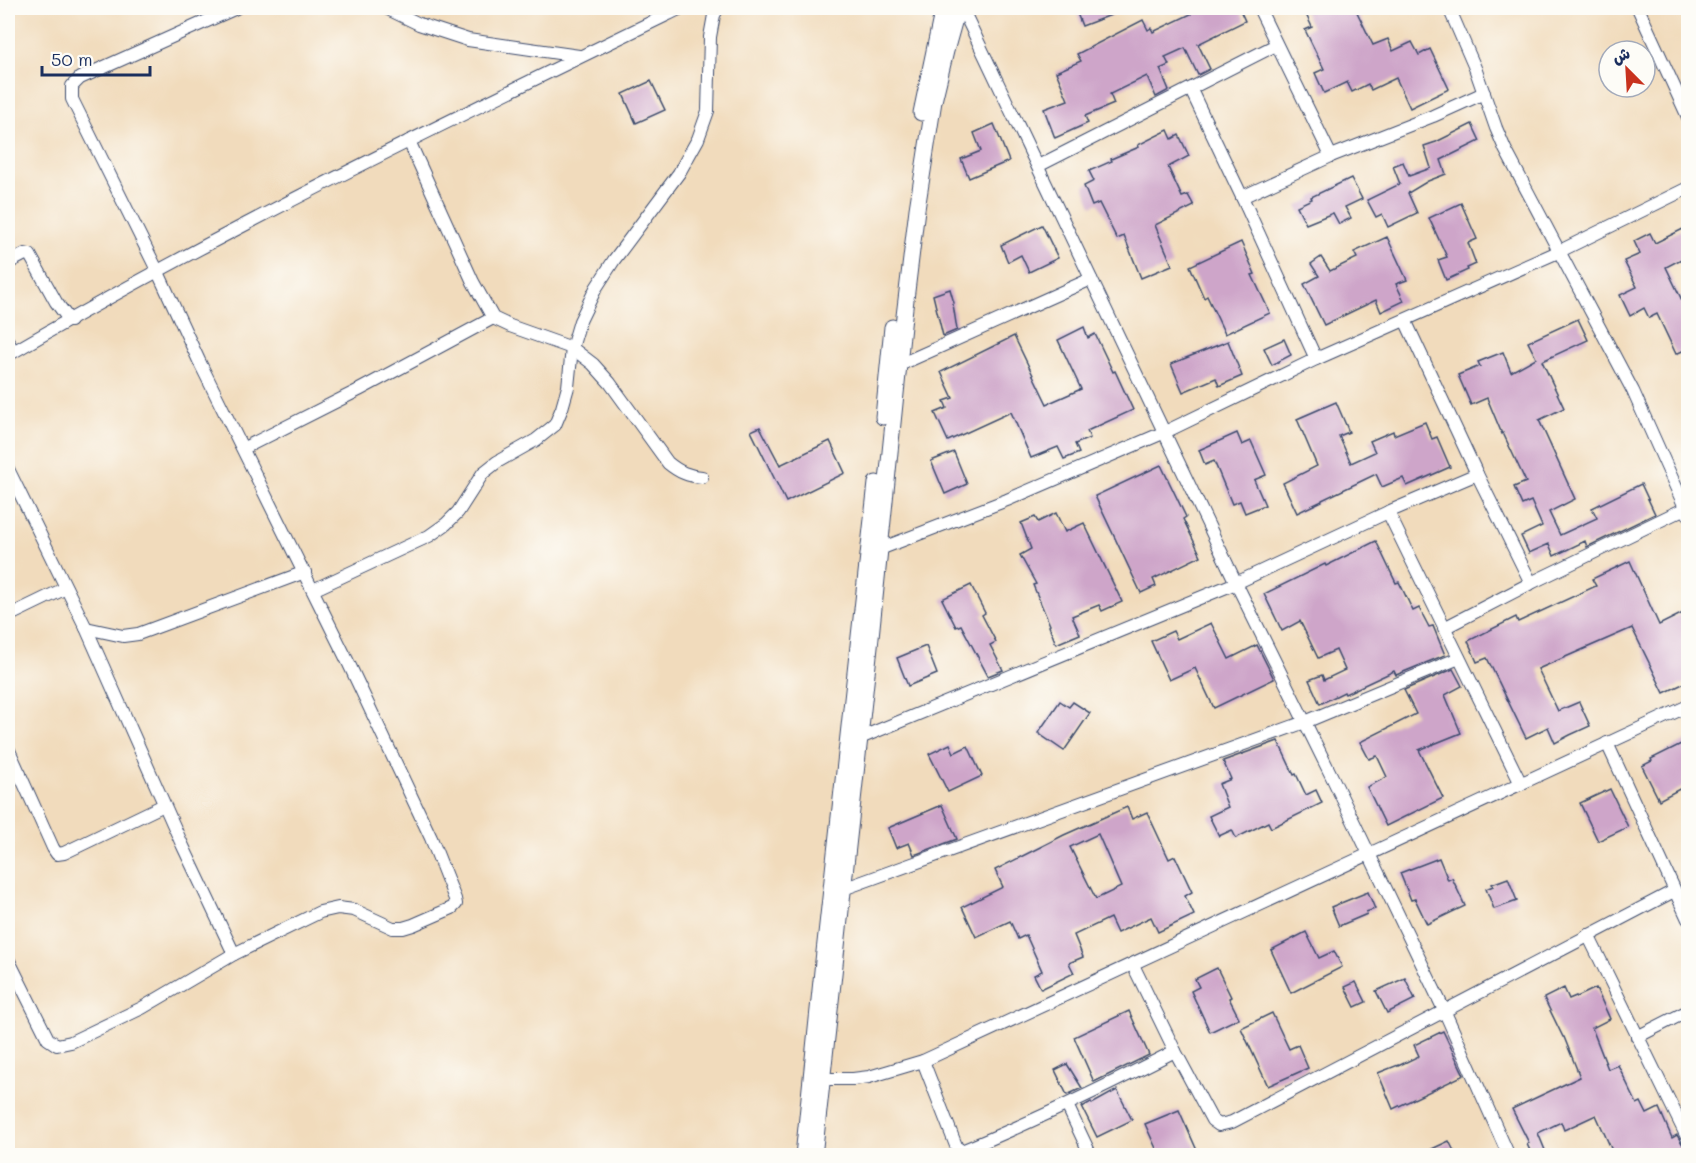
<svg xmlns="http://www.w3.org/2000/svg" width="1696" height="1163" viewBox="0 0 1696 1163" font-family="Mali,'Playpen Sans Arabic',sans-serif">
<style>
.building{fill:#cea5c9;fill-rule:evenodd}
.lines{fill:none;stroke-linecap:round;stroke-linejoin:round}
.minor-casing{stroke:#3b496c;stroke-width:14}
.tertiary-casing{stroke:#3b496c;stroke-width:17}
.minor{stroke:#fff;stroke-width:12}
.tertiary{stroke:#fff;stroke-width:15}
</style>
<rect width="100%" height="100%" fill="#fdfcf7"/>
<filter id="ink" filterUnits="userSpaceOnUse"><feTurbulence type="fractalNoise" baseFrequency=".0167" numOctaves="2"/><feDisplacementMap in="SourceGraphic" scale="12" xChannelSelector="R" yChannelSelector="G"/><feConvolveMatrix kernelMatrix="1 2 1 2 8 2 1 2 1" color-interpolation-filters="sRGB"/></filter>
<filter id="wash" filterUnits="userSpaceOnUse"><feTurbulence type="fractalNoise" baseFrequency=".008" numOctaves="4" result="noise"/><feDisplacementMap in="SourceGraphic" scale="24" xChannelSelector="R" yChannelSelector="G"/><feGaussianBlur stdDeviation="1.35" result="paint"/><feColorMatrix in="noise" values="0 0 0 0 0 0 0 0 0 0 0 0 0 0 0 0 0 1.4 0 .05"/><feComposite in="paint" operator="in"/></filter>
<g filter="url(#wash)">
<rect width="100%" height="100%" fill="#f1dbbc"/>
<g id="blocks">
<g class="building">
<polygon points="1075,8 1127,8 1127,9 1082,26"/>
<polygon points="1188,8 1239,8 1245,21 1198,44 1210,69 1198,75 1185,48 1165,57 1169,65 1160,69 1169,90 1156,97 1147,76 1110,94 1114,104 1085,116 1088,123 1055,138 1044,109 1068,100 1056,72 1081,61 1077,54 1143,20 1148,30 1151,28 1153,32 1191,14"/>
<polygon points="1303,8 1355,8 1373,45 1388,39 1393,51 1412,42 1419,55 1430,49 1449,89 1410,108 1396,78 1371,90 1368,84 1352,92 1347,82 1324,93 1315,73 1324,69 1305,30 1312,27"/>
<polygon points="651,81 665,110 636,123 623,94"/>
<polygon points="994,124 1009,161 969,178 961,159 981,151 974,133"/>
<polygon points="1472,124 1480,141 1441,160 1446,174 1428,181 1408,193 1417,213 1388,227 1382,214 1376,217 1367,200 1400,184 1393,166 1403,162 1409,176 1431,168 1424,146 1436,142"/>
<polygon points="1168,130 1172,139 1179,135 1189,156 1168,167 1182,197 1188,195 1194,206 1155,225 1172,265 1141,278 1124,236 1117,239 1099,203 1092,206 1084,186 1094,181 1089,171 1112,161 1111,159 1139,147 1138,145"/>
<polygon points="1351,178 1362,199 1345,207 1351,218 1339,224 1333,213 1306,224 1297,206 1312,199 1311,197"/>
<polygon points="1461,203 1477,239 1468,243 1476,264 1467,268 1468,270 1446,280 1438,260 1447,257 1429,218"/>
<polygon points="1042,225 1058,258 1029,272 1021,255 1008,262 1001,245"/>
<polygon points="1689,226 1689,255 1666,267 1689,315 1689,348 1676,354 1657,314 1649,318 1644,308 1630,316 1620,295 1637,287 1624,261 1640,254 1634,241 1650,233 1655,243"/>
<polygon points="1387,237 1407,280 1396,284 1404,301 1381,312 1376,300 1324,325 1304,284 1319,276 1311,264 1321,257 1330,271 1357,258 1354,252"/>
<polygon points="1241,242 1255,274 1252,275 1270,313 1225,334 1207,296 1204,298 1190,266"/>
<polygon points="950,289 954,303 953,304 957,330 943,336 933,295"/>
<polygon points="1578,319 1588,340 1542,361 1564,408 1539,420 1575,499 1549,512 1560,535 1597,518 1592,508 1641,484 1655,514 1587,547 1585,541 1554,556 1549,544 1529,553 1521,536 1542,526 1531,501 1522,505 1514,487 1526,482 1503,433 1502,434 1487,398 1471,405 1458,375 1480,366 1478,362 1503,352 1511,372 1536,358 1528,342"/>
<polygon points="1084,327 1088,338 1095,334 1113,372 1115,371 1133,410 1087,431 1090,438 1075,444 1079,453 1064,459 1058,447 1031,458 1011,412 948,441 935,413 947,408 944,401 953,398 941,372 1014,336 1047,404 1081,389 1058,340"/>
<polygon points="1284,339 1291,355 1272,365 1264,348"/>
<polygon points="1228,341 1242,376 1219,386 1216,378 1183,392 1171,364"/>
<polygon points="1336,402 1349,432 1339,436 1351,463 1375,452 1370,441 1393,431 1394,435 1425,422 1432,439 1437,437 1450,467 1407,486 1403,478 1382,487 1376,474 1322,500 1322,501 1297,513 1283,483 1317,466 1297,419"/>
<polygon points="760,427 780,465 830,441 845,473 786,502 751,431"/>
<polygon points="1237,433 1242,445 1251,441 1266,475 1254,480 1265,505 1245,513 1240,501 1232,504 1214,461 1205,465 1199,450"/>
<polygon points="954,452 967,484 945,494 931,461"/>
<polygon points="1161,465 1186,517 1183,519 1201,556 1153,579 1156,586 1141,593 1095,496"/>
<polygon points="1056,513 1065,532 1084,523 1122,602 1102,611 1099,605 1072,616 1080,634 1056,644 1049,626 1050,625 1033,585 1036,584 1020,555 1031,549 1021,523 1035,517 1038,522"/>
<polygon points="1376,541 1396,583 1399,582 1413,611 1419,608 1429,627 1433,626 1445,655 1396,675 1394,671 1345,694 1344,692 1320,704 1309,680 1322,675 1324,680 1345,670 1336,650 1318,658 1300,621 1282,631 1264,594 1325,564 1326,566"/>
<polygon points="1630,561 1659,625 1689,610 1689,681 1664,693 1632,628 1538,669 1558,711 1579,702 1590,726 1570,735 1555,743 1548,727 1526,738 1487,658 1477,662 1468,641 1516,617 1518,622 1596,586 1592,579"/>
<polygon points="971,585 985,613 982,615 996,642 990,645 1003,670 988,676 961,625 956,627 942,599"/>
<polygon points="1211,623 1229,659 1257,645 1274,679 1214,708 1195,668 1169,680 1151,641 1173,631 1177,639"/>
<polygon points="926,646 937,674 908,686 897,658"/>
<polygon points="1453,669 1462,686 1445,695 1461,733 1419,750 1443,798 1386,826 1367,787 1387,777 1377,756 1369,759 1360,742 1416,714 1404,690"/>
<polygon points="1060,701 1069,707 1073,702 1090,713 1064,751 1038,733"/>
<polygon points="1689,740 1689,784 1659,800 1642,766 1652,761 1651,759"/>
<polygon points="1278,741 1294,775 1296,774 1306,795 1316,790 1322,803 1271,828 1268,822 1236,838 1232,830 1219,836 1209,816 1228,807 1219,784 1231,779 1223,761"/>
<polygon points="950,744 954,753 968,746 982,776 948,792 929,754"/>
<polygon points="1610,789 1628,827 1598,841 1580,803"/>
<polygon points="942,805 957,839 914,855 909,843 896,848 888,828"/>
<path d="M1127 807 1132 819 1147 812 1169 859 1175 856 1192 892 1185 896 1194 915 1158 932 1151 917 1117 933 1110 918 1074 935 1083 957 1069 963 1074 973 1041 989 1034 975 1042 971 1026 935 1018 939 1010 921 976 937 962 907 1003 887 995 870 1064 835ZM1098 834 1121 887 1096 899 1070 847Z"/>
<polygon points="1439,858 1448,880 1452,878 1465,906 1427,924 1415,899 1411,900 1400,873"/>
<polygon points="1508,878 1517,901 1494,909 1486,889 1493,886 1492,884"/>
<polygon points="1368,892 1375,909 1366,912 1367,914 1339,926 1331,907"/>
<polygon points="1306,932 1319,958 1334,951 1342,967 1291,993 1271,950"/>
<polygon points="1217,968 1231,997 1229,998 1239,1018 1210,1032 1191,991 1199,987 1195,979"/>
<polygon points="1405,978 1415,999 1387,1013 1376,991"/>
<polygon points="1356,982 1366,1002 1355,1007 1345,987"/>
<polygon points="1564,988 1569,999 1576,996 1577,997 1596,988 1610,1019 1592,1028 1608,1069 1618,1065 1637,1104 1641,1102 1647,1114 1659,1108 1672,1138 1677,1135 1683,1145 1689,1147 1689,1152 1681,1155 1614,1155 1596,1115 1564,1130 1561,1122 1538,1133 1547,1155 1532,1155 1527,1144 1529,1143 1512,1109 1580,1077 1564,1037 1563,1037 1544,998"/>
<polygon points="1129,1011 1149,1055 1094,1082 1074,1037"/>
<polygon points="1272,1013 1289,1049 1298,1045 1308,1068 1268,1086 1241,1028"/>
<polygon points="1443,1031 1464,1075 1393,1109 1378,1073 1398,1065 1398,1066 1419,1056 1414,1045"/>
<polygon points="1067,1064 1082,1088 1067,1095 1055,1070"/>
<polygon points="1117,1090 1132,1120 1097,1137 1082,1107 1091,1102 1092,1104"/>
<polygon points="1179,1110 1199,1155 1159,1155 1145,1124"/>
<polygon points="1449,1141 1456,1155 1419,1155"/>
</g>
</g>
</g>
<g filter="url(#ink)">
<use href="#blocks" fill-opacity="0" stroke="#3b496c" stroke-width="1.5"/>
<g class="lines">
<g class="minor-casing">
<g id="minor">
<polyline points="386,8 419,24 468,40 579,56"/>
<polyline points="962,8 1236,583 1333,779 1444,1010 1509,1156"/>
<polyline points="1259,8 1331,156"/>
<polyline points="1449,8 1475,68 1496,128 1505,149 1633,391 1688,514"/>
<polyline points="1638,8 1688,117"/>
<polyline points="1191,90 1242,197 1316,359"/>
<path d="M409 141 473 282 493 318 510 326 572 348 593 364 610 383 668 463C679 472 688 476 702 477"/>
<polyline points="1038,166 1276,45"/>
<polyline points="1242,197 1331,156 1433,116 1484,93"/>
<polyline points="8,263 25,254 30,255 56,302 70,321"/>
<polyline points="1405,320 1477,474 1531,583"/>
<polyline points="8,341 13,352"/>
<path d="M8 355C226 228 454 118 681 8"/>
<polyline points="899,365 1091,279"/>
<polyline points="244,448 359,390 493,318"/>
<polyline points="8,469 86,628 181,842 234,954"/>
<polyline points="1388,512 1521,784"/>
<polyline points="880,549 1007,500 1165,432 1316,359 1558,252 1688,188"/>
<polyline points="313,590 429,536 446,524 458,512 483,473 497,462 536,440 555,425 562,408 568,387 572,348 580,321 596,288 614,260 679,173 698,139 708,111 710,37 714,15 718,8"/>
<polyline points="8,616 66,588"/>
<polyline points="86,628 123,636 138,634 305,572"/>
<polyline points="1444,628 1531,583 1688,507"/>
<polyline points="860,738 1236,583 1388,512 1477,474"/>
<polyline points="1607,743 1688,919"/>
<polyline points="8,748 53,848 57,854 64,853 164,805"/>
<polyline points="8,780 20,774"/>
<polyline points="843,889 1305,722 1459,658"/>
<polyline points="1588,935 1688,1139"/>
<polyline points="8,959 48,1039 57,1045 71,1042 142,1008 234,954 320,912 338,908 354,910 393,928 403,928 413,925 452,908 456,904 455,899 431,838 349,664 200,363 157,270 72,99 72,86 80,78 236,8"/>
<polyline points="1133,965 1175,1051 1212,1120 1219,1125 1232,1122 1674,891"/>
<polyline points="1637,1037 1688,1011"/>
<polyline points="923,1061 960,1156"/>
<polyline points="823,1079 853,1079 869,1077 923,1061 1688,706"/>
<polyline points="1067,1105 1091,1156"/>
<path d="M959 1152C1033 1122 1105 1087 1175 1051"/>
</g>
</g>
<g class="tertiary-casing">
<g id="tertiary">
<polyline points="921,113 943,8"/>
<polyline points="883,417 892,327"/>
<polyline points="803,1156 823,961 876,483"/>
<polyline points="814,1156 871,637 904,316 917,209 934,101 946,51 958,8"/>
</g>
</g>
<use href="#minor" class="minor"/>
<use href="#tertiary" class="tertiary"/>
</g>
</g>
<rect width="1696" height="1163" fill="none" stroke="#fdfcf7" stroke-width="30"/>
<g transform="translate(1627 69) rotate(336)"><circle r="28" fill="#fdfcf7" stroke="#a3aaba" stroke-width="1.5"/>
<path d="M0-4.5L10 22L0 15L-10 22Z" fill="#c8321e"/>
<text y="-9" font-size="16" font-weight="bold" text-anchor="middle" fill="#1b2f5e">ش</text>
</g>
<path d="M42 66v9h108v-9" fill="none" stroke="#1b2f5e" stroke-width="3"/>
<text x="51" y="66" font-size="18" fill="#1b2f5e" stroke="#fdfcf7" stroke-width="4.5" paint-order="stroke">50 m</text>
</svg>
